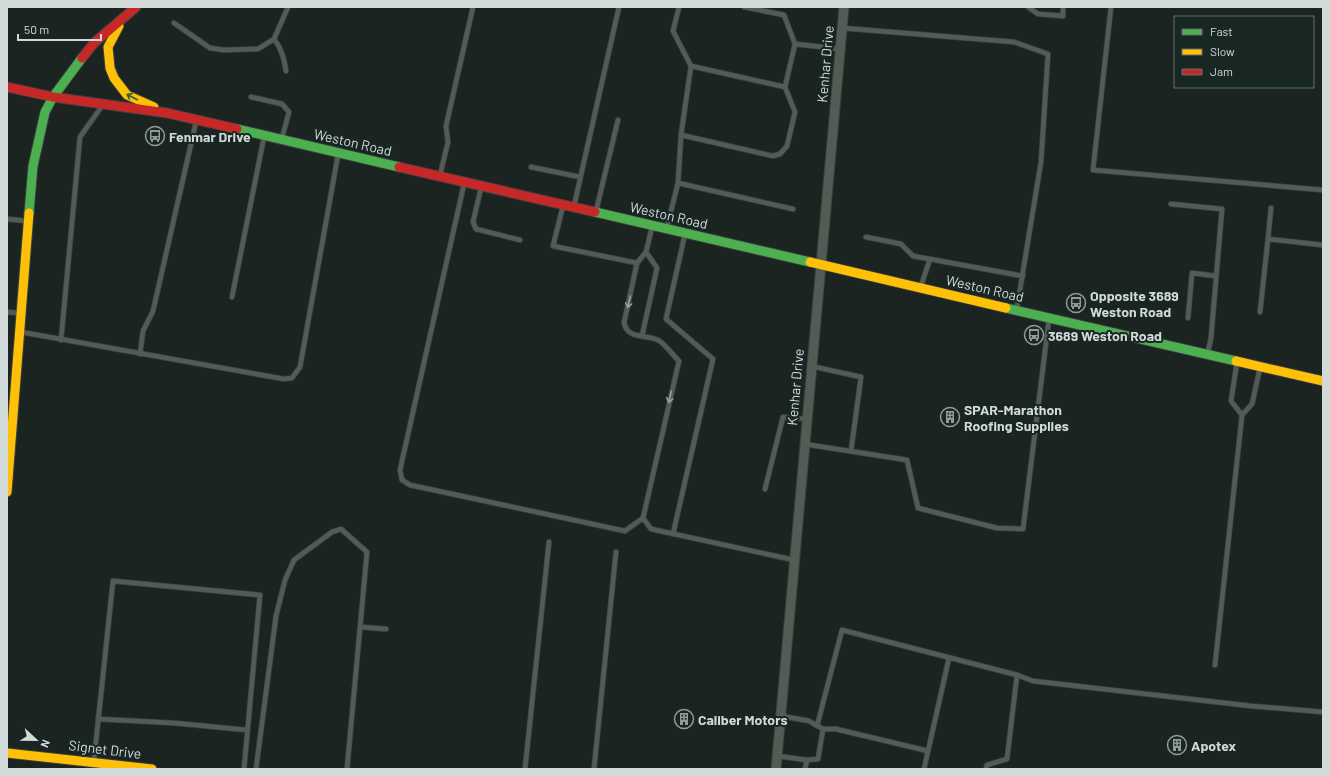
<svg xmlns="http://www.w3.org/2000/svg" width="1330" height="776" viewBox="0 0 1330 776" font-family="Barlow,sans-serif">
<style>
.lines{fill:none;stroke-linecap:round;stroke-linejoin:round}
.lane-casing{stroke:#3a403e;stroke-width:6}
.street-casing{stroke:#3a403e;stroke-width:11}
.fast-casing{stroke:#3a403e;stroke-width:11}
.slow-casing{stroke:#3a403e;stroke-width:11}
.jam-casing{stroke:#3a403e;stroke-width:11}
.lane{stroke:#535b55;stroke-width:4.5}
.street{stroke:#535b55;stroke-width:9}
.fast{stroke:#4caf50;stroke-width:9}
.slow{stroke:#ffc107;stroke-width:9}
.jam{stroke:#c62828;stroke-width:9}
.oneway{stroke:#2d5d36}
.oneway2{stroke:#98a19d}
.labels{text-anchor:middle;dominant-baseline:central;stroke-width:4;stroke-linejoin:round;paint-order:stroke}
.street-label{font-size:14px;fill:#d1dad8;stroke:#182724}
.poi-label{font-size:14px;font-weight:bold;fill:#d1dad8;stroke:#182724;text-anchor:start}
</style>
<rect width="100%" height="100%" fill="#1c2422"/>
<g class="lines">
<g class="lane-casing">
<g id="lane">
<polyline points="679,7 673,31 691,66 681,135"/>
<polyline points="744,7 784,15 795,44"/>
<polyline points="1028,7 1038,14 1063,16 1063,7"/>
<polyline points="1111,7 1093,170 1323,190"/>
<polyline points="174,23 210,48 224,50 258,49 274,39 288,7"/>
<polyline points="842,28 1014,42 1048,54 1041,162 1017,308"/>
<path d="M274 39C282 49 284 59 286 71"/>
<polyline points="691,66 785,87"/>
<polyline points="251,97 282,104 289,112 282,138"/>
<polyline points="531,167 580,177"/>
<polyline points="440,175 448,142 446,126 473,7"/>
<polyline points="678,183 681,135 773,156 780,154 787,146 795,112 785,87 795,44 840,49"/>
<path d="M464 184 400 470 402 480 410 485 625 531 643 518 679 361C673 355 665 344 658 340 646 334 628 340 624 323L637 263 646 252 652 227"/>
<polyline points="481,188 473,222 476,229 520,240"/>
<polyline points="1171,204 1222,209 1211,338 1208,352"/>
<polyline points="563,206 553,246 637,263"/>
<polyline points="574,206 619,7"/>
<polyline points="596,211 618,120"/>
<polyline points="7,219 27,221"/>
<polyline points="667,227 678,183 793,209"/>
<polyline points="866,237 901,244 913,256 1023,276"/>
<polyline points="1268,239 1271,208"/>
<polyline points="921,286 930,259"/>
<polyline points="232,297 264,137"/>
<polyline points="7,312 19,313"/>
<polyline points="1260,312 1268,239 1323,245"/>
<polyline points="1188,318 1192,273 1216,276"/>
<polyline points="21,332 284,379 292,378 300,367 338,155"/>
<polyline points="642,336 657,268 646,252"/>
<polyline points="61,340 80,137 102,106"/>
<polyline points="140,354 143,331 153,311 196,122"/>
<polyline points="811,366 861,377 851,451"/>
<polyline points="1242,415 1252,404 1260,368"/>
<polyline points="804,444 907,460 918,508 997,528 1023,529 1049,319"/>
<polyline points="765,489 783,417 806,419"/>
<polyline points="643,518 651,529 794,560"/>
<polyline points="673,534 713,359 666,319 685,234"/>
<polyline points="361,627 386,629"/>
<polyline points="1215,665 1242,415 1231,401 1237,362"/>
<polyline points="1017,675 1033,681 1251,706 1323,712"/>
<polyline points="98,719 174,723 247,730"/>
<polyline points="817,726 842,630 1017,675 1007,759 987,765 986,769"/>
<polyline points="823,729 836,729 928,751"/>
<polyline points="777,756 807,760 818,759 823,729 809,721 782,716"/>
<polyline points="94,760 113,581 260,595 244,769"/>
<polyline points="256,769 276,616 285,580 294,560 332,532 341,529 367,552 347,769"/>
<polyline points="525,769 549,542"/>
<polyline points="594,769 616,552"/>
<polyline points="805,769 807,760"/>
<polyline points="924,769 949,658"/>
</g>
</g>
<g class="street-casing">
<polyline id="street" points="776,769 844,7"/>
</g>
<g class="fast-casing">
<g id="fast">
<polyline points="237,129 399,167"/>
<polyline points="595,212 810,262"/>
<polyline points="29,213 33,166 45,112 53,97 82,58"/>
<polyline points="1006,308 1236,361"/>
</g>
</g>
<g class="slow-casing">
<g id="slow">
<polyline points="119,26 108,47 110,68 114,78 127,95 154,107"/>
<polyline points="810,262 1006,308"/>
<polyline points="1236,361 1323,381"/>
<polyline points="7,492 29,213"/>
<polyline points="7,753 152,769"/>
</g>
</g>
<g class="jam-casing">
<g id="jam">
<polyline points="82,58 94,43 136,7"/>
<polyline points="7,87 53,97 167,113 237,129"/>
<polyline points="399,167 595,212"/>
</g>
</g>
<use href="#lane" class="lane"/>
<use href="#street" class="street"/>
<use href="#fast" class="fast"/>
<use href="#slow" class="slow"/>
<use href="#jam" class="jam"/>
</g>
<defs><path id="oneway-shaft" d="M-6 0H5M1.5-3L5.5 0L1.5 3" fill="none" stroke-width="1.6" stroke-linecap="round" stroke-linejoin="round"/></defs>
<use class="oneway" href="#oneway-shaft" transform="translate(132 97) rotate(-153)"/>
<g class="oneway2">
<use href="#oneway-shaft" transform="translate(629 302) rotate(102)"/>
<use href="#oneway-shaft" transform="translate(670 397) rotate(103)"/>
</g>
<defs>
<g id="bus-ring" transform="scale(1)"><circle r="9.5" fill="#182724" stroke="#929a98" stroke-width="1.5"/><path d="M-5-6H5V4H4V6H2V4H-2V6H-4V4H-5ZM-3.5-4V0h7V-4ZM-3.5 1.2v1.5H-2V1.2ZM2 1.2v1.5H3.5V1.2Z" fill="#929a98"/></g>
<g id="building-ring" transform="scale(1)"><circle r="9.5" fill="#182724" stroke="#929a98" stroke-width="1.5"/><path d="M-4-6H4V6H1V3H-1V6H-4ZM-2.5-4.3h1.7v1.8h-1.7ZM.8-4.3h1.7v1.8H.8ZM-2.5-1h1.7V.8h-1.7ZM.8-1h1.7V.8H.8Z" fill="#929a98"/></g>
</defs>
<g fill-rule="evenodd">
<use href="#bus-ring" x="155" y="136"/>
<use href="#bus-ring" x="1076" y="303"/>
<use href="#bus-ring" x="1034" y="335"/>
<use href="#building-ring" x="950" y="417"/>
<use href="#building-ring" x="684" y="719"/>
<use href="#building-ring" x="1177" y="745"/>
</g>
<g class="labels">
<g class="street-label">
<text transform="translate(825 64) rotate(-85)">Kenhar Drive</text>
<text transform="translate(353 142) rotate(13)">Weston Road</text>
<text transform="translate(669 215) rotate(13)">Weston Road</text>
<text transform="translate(985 288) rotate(13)">Weston Road</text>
<text transform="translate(795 387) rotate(-85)">Kenhar Drive</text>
<text transform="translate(105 749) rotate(7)">Signet Drive</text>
</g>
<g class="poi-label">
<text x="169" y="136">Fenmar Drive</text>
<text x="1090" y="295">Opposite 3689<tspan x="1090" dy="16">Weston Road</tspan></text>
<text x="1048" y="335">3689 Weston Road</text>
<text x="964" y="409">SPAR-Marathon<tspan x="964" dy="16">Roofing Supplies</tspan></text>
<text x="698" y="719">Caliber Motors</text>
<text x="1191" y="745">Apotex</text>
</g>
</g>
<rect width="1330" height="776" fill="none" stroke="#d1dad8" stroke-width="16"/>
<rect x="1174" y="16" width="140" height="72" fill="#182724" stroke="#626f6c"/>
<rect x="1182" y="29" width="20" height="6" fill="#4caf50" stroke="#626f6c"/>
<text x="1210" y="36" font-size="12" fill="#d1dad8">Fast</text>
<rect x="1182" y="49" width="20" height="6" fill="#ffc107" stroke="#626f6c"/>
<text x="1210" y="56" font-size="12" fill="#d1dad8">Slow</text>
<rect x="1182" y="69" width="20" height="6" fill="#c62828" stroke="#626f6c"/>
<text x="1210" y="76" font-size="12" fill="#d1dad8">Jam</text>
<g transform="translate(36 740) rotate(112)" stroke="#182724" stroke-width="3" paint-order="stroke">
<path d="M0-3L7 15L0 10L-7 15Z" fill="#d1dad8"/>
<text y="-6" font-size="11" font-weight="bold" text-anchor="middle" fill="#d1dad8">N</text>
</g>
<path d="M18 34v6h83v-6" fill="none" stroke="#d1dad8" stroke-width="2"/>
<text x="24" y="34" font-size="12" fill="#d1dad8" stroke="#182724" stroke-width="3" paint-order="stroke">50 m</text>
</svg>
